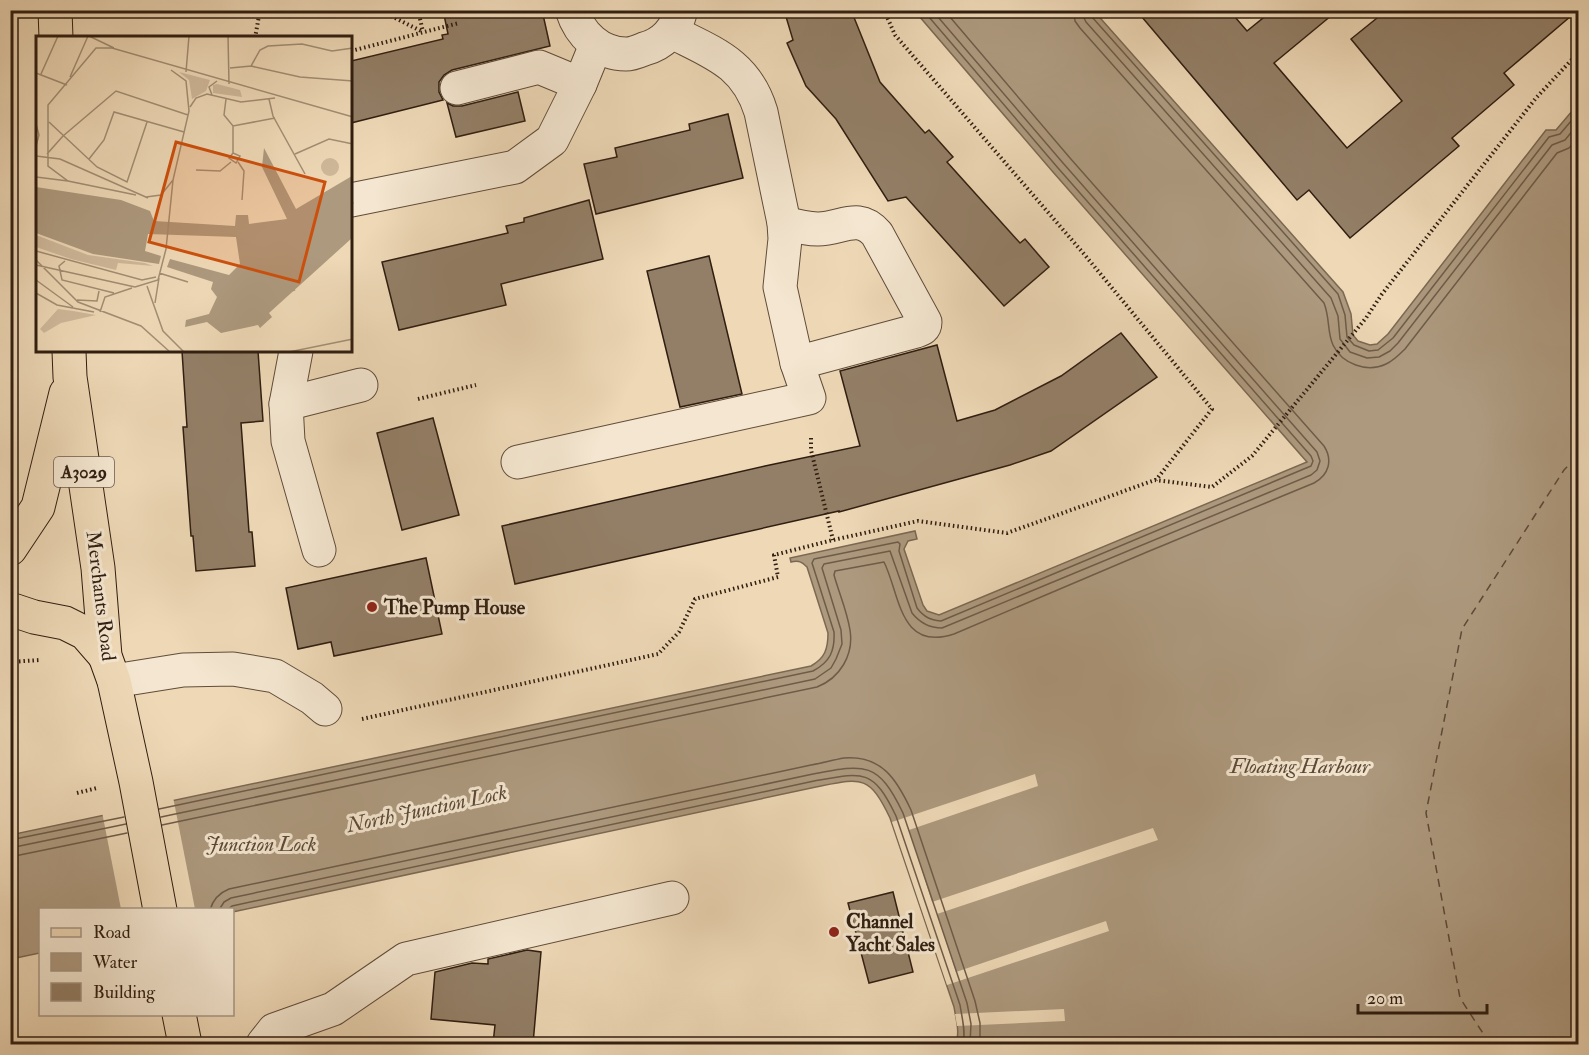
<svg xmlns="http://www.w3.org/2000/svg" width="1589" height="1055" viewBox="0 0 1589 1055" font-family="'IM FELL Double Pica',serif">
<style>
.water{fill:#ad997e;stroke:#7b6852;stroke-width:1.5}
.pier{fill:#eed8b6}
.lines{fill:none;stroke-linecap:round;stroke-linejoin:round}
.shore{stroke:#6e5c48;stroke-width:1.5}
.ferry{stroke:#5c4937;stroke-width:1.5;stroke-dasharray:8 6;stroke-linecap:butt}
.building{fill:#937f67;stroke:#301e11;stroke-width:1.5}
.minor-casing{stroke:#604c3a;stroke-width:35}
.major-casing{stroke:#301e11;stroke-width:35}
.path{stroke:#301e11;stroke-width:4;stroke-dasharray:1.5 3;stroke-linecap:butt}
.minor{stroke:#f4e6d0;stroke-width:33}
.major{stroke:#eed8b6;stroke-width:33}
.poi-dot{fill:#8f2418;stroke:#f4e6d0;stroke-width:2}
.labels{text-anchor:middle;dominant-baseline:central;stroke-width:6;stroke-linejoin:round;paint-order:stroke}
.shield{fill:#f4e6d0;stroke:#6b5a4a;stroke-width:1.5}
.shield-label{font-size:18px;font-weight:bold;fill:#301e11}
.street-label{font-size:20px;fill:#301e11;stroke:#f4e6d0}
.poi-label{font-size:20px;font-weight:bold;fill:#301e11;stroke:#f4e6d0;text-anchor:start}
.water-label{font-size:21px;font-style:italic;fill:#5c4937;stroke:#f4e6d0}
.inset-river{fill:none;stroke:#ad997e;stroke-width:3}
.inset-road{fill:none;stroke:#a28e74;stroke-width:1.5}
.view{fill:#cc500d;fill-opacity:0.15;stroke:#cc500d;stroke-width:3}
.inset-edge{fill:none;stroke:#301e11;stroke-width:3}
</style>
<rect width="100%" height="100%" fill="#eed8b6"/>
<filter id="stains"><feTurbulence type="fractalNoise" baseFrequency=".00333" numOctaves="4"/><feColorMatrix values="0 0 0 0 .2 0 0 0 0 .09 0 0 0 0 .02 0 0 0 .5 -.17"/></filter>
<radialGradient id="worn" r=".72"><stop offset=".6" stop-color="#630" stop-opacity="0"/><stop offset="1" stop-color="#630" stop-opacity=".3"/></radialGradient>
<path class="water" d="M916 11H1094L1343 292 1351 314 1353 335 1358 341 1370 345 1377 344 1388 334 1546 130H1556L1578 104V1044H956C960 1032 956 1019 954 1007L890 818C869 774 861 778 816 787L233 912 232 910H40V953L11 959 10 835 811 666C825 658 828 649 828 633L807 567C802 562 799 560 791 562L790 558 915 531 917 539 908 541 904 549 923 605 927 611 939 615 1307 462 1053 172 919 16Z"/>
<g class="pier">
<polygon points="1035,774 1038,786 909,830 932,902 1153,828 1158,840 937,914 956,972 1106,921 1109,931 947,985 892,822"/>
<polygon points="173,797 195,909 121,909 102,812"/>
<polygon points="1064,1009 1065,1021 957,1026 955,1014"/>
</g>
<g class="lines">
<g class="shore">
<path d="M1074 10 1075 21 1080 28 1324 303C1330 318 1327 332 1333 345 1342 364 1367 373 1386 364 1393 361 1399 355 1405 349L1557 153 1569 148 1578 138"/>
<polyline points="1083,10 1083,16 1086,22 1331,298 1338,316 1340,339 1350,352 1367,358 1379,357 1390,351 1398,343 1552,145 1565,140 1578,124"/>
<polyline points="1090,10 1092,17 1338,294 1345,315 1347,337 1354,345 1369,351 1378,350 1393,338 1549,137 1560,134 1578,113"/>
<path d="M159 809 813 671C830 662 835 651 834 632L812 563 814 559 898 542 900 544 899 551 917 608C924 617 930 620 941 621L1311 466 1313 461 1311 456 1058 168 923 10"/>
<path d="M161 817 815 679 831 668 836 659 842 644 841 630 822 568 824 564 890 551 912 613C920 623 929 628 942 628L1311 475 1317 470 1320 461 1317 452 1063 163 932 10"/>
<path d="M162 825 817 687C840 678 854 655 850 630 847 611 839 593 834 575L835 571 884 562C900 594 899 652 954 634L1147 552 1314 483C1329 475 1333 460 1324 446L1070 158 944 10"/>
<polyline points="10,840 124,817"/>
<polyline points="10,848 126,824"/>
<polyline points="10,857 127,833"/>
<path d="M210 910C213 899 219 893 229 889L811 765C822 763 833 760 844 758 882 755 897 780 911 810L975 1001 980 1023V1044"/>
<path d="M219 910 224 902 231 898 813 774C865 764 878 761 903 813L967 1003 971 1024 970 1044"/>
<path d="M227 910 232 906 814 781C863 772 873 768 896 816L960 1005C962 1018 966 1032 963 1044"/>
</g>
<polyline class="ferry" points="1490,1044 1460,998 1426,813 1462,629 1564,470 1578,455"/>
</g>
<g class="building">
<polygon points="443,10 542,10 550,46 452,70 444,75 439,82 439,92 443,100 351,123 351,61 443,39 442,35 448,34"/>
<polygon points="784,10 851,10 880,82 925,133 929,130 953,157 947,162 1020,243 1025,239 1049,267 1004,306 906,197 888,201 836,119 806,86 787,43 793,40"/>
<polygon points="1136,10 1229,10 1247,31 1273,10 1338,10 1274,63 1347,148 1402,101 1351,39 1387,10 1578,10 1504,73 1514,85 1452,138 1459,146 1350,238 1309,190 1297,200"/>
<polygon points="518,92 525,121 456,137 447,103 453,106 462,106"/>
<polygon points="728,114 743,178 596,214 584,164 617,157 615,148 690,130 689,124"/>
<polygon points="589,200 603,259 501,284 506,305 399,330 382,262 508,233 506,226 524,222 524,218"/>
<polygon points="709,256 742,394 680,407 647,271"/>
<polygon points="1121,333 1157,377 1051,451 1010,465 839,512 839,511 515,584 502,526 765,466 860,446 840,371 937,345 957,421 995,410 1061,376"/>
<polygon points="182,351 258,351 263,421 241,423 249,532 252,532 255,566 196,571 193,536 191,536 183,427 187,427"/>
<polygon points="433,418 459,515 402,530 377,433"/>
<polygon points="426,558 442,634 334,656 331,642 298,649 286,588"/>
<polygon points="893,892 913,972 869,983 848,903"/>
<polygon points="527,950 541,952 533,1044 493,1044 495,1025 431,1019 435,972 472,963 488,964 488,959"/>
</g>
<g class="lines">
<g class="minor-casing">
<g id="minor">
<path d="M572 10C580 35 600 54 626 54 632 54 639 51 644 49 663 44 676 30 681 10"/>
<polyline points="457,88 539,67 580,84"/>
<polyline points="351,200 515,167 552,140 580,84 596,45"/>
<path d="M784 223C795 226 807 229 818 229 842 229 858 212 877 234L925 322C925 328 922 329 916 331L797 363"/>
<polyline points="296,351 286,404 288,441 319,550"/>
<polyline points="286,404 361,385"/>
<path d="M518 462 809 398 797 363 780 287 785 239 784 223 761 112C746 63 713 53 672 32"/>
<polyline points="114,681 183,670 233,669 275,676 312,698 325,709"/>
<polyline points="263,1044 274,1030 333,1009 406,959 672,898"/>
</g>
</g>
<g class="major-casing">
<g id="major">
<polyline points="55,10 56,38"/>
<polyline points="69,351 70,377 98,568 105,656 114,681 136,782 160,910"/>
<polyline points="10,549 38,507 66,393"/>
<polyline points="10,609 34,617 65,623 85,633 105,656"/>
<polyline points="179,1014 185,1044"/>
</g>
</g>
<g class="path">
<polyline points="379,10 423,32"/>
<polyline points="418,10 423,32"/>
<polyline points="884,10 895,35 1084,254 1212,409 1156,480"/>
<polyline points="492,15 511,10"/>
<polyline points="255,38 260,10"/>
<polyline points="351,51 459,23"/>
<polyline points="418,399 476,385"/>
<polyline points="811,438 811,450 833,540"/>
<polyline points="10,662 40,660"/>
<polyline points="362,719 658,654 679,632 695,599 778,577 774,555 833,540 918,521 1007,533 1155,480 1212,487 1252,456 1366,318 1382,294 1536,98 1578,53"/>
<polyline points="77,793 97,788"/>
</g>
<use href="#minor" class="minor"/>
<use href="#major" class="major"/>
</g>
<g class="poi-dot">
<circle cx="372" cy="607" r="6"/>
<circle cx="834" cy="932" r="6"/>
</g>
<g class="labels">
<rect class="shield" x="54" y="457" width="60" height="30" rx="4.5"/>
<g class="shield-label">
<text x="84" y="472">A3029</text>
</g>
<g class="street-label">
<text transform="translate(101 596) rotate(83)">Merchants Road</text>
</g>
<g class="poi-label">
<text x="384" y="607">The Pump House</text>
<text x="846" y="921">Channel<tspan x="846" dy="23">Yacht Sales</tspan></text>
</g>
<g class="water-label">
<text x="1300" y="766">Floating Harbour</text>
<text transform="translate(427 809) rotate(-12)">North Junction Lock</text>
<text x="261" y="844">Junction Lock</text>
</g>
</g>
<g transform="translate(36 36)">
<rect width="316" height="316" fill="#eed8b6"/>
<path d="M143 36 174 44 170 55 156 63 153 44ZM181 48 204 54 206 61 177 57V49ZM285 131a9 9 0 1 1 18 0a9 9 0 1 1-18 0ZM0 199 52 219 109 227 117 230 82 227 80 234 35 223 0 211ZM22 273 37 275 60 279 25 287 8 297 4 293Z" fill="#ceb89a"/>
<path d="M228 112 260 173 316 140V202L233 277 236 281 224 292 222 289 185 297 171 286 149 291 150 284 173 278 181 261 175 253 177 246 131 231 134 223 193 239 204 228 200 201 112 198 109 215 125 220 123 228 57 218 0 197V151L85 164 114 175 118 185 199 190 200 179H212L213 188 251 183 226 131Z" fill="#ad997e"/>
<path class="inset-river" d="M258 255 252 237 253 219 262 202 317 166"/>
<path class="inset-road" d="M53 0 78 12M192 0 193 48M215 30 264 41 317 45M194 32 215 30 224 14 232 10 266 8 296 15 317 12M150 36 153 0M0 37 31 49M5 38 22 0M34 41 52 0M176 59 173 51 181 45M190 63 188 79 197 90 239 82M233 63 237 80 269 138M154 71 160 62 171 58 205 66 239 62M13 86 61 131 91 146 111 86M0 88 3 99 0 110M197 90V117L193 122 200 127 204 120 197 117M27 100 80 55 152 79M11 118 27 100M259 118 293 103 317 108M0 120 24 123 112 162M53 123 68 104 78 76 148 96M202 126 208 135 206 164M160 134 184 135 195 126M0 141 32 145M100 159 32 145 12 130V69L60 12H76L317 81M110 161 125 159 137 144M0 215 106 244 120 241M0 224 42 266 105 290 134 316M29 225 23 230 26 244 78 257M0 229 99 251M123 237 152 246M0 244 37 271M111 250 127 295 148 316M99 251 122 244 130 213 137 144 153 75 150 45 135 34M0 257 21 269 58 276M41 264 61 265 63 255M119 267 123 242M64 276 69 261 96 252M253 316 317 303"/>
<path class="view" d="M140 106 289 146 263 246 113 206Z"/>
<rect width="316" height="316" class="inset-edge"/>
</g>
<rect width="1589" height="1055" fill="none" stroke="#eed8b6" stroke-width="36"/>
<rect x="12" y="12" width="1565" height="1031" fill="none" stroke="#301e11" stroke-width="3"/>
<rect x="18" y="18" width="1553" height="1019" fill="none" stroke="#301e11" stroke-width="1.5"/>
<rect x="39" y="908" width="195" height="108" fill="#f4e6d0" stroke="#a69684" stroke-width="1.5"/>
<rect x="51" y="928" width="30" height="9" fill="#eed8b6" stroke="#a69684" stroke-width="1.5"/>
<text x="93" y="938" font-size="18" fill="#301e11">Road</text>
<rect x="51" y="953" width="30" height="18" fill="#ad997e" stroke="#a69684" stroke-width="1.5"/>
<text x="93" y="968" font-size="18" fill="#301e11">Water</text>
<rect x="51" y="983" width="30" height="18" fill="#937f67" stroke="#a69684" stroke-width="1.5"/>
<text x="93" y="998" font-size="18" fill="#301e11">Building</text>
<path d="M1358 1004v9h129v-9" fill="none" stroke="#301e11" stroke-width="3"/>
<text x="1367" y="1004" font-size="18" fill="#301e11" stroke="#f4e6d0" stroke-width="4.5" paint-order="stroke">20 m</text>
<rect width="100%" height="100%" filter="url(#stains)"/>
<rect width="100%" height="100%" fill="url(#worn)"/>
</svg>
